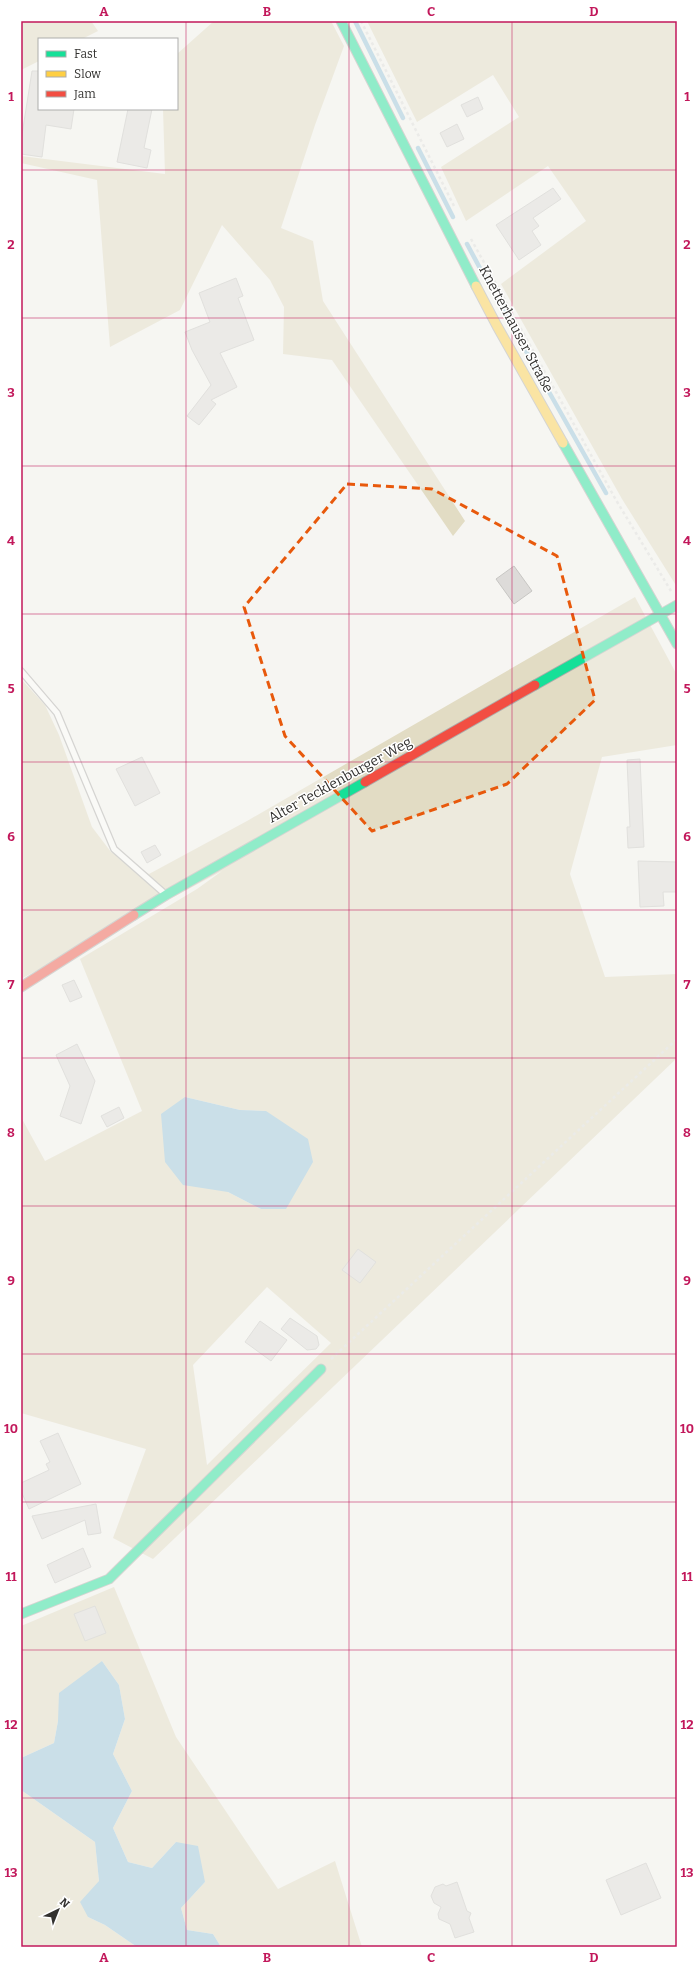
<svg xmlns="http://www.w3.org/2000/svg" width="698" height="1968" viewBox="0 0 698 1968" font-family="Bitter,serif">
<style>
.green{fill:#e2dcc4;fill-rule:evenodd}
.water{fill:#94c3dc}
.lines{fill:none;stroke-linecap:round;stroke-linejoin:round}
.stream{stroke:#94c3dc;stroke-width:4.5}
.building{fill:#dddbd9;stroke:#c7c6c3}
.lane-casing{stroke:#adacaa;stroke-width:8}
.fast-casing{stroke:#adacaa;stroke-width:11}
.slow-casing{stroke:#adacaa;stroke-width:11}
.jam-casing{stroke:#adacaa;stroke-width:11}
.path{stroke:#dddddc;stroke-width:2.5;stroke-dasharray:3 3;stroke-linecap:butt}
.lane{stroke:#fefefd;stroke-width:5.5}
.fast{stroke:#16e098;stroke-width:9}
.slow{stroke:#ffcf43;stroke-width:9}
.jam{stroke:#f24e42;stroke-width:9}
.marked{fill:none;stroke:#e8590c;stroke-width:3;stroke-dasharray:8 5;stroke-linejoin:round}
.grid{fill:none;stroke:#c2185b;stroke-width:1;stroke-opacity:0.55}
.labels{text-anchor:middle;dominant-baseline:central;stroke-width:3;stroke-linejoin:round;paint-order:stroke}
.street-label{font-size:14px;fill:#32312f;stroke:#fff}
.neatline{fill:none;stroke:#c2185b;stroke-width:1.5}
.grid-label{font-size:13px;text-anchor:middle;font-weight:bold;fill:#c2185b}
</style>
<rect width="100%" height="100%" fill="#f6f5f2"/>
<g class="green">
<polygon points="21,21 91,21 98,31 82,39 39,39 39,61 21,70"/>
<polygon points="214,21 331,21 344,46 315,125 281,228 313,241 323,301 465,521 453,536 332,360 283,354 284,307 270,280 222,225 180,310 110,347 97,180 21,163 21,156 165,174 163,109 177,109 177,54"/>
<polygon points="367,21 677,21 677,587 622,499 501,284 586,221 548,166 466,221 441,167 519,117 493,75 417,122"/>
<path d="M635 597 677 675V745L602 757 570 874 605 977 677 974V1058L153 1559 113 1538 146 1449 21 1413V1117L45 1161 142 1111 80 959 197 889 222 871 21 979V679L45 705 59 735 92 827 111 852 149 874 247 821ZM185 1097 240 1110 266 1111 261 1209 228 1192ZM267 1287 331 1343 207 1465 193 1365Z"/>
<polygon points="114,1587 176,1737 278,1889 335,1861 362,1947 221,1947 213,1934 187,1930 181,1908 205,1882 176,1842 152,1868 128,1862 113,1828 132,1791 113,1754 125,1719 119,1685 102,1661 58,1721 54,1743 21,1758 21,1626"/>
<polygon points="21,1790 95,1842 99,1881 88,1917 105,1925 137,1947 21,1947"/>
</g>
<g class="water">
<polygon points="185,1097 240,1110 266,1111 308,1139 313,1162 286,1209 261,1209 228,1192 183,1185 165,1162 161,1114"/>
<polygon points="102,1661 119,1685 125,1719 113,1754 132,1791 113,1828 128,1862 152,1868 176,1842 198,1846 205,1882 181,1908 187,1930 213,1934 221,1947 137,1947 105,1925 88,1917 80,1902 99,1881 95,1842 21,1790 21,1758 54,1743 58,1721 59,1693"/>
</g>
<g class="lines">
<g class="stream">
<polyline points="355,21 403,118"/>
<polyline points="418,148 453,217"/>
<polyline points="467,244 489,285"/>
<polyline points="496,298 606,493"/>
</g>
</g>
<g class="building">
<polygon points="32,71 39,71 39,109 74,109 71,129 46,125 42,157 21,154 21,141"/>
<polygon points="478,97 483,109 467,117 461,105"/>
<polygon points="128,109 152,109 144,148 151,150 147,168 117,162"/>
<polygon points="457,124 464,139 447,147 440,133"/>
<polygon points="553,188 561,199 533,218 539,226 532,231 541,245 519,260 496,225"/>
<polygon points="236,278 243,296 238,298 254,340 220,353 237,387 211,400 216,404 199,425 187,416 211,385 192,350 185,332 210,322 199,293"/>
<polygon points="514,566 532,591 514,604 496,579"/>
<polygon points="142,757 160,793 135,806 116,769"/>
<polygon points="640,759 644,847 628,848 627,827 630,827 627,760"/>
<polygon points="155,845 161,855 147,863 141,852"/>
<polygon points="638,861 677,862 677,892 663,892 664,906 640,907"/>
<polygon points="74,980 82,997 70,1002 62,985"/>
<polygon points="77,1044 95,1081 81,1124 60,1116 70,1086 56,1055"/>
<polygon points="119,1107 124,1118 107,1127 101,1116"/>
<polygon points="358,1249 376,1262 360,1283 342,1270"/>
<polygon points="290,1318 317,1336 319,1345 316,1349 307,1350 281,1329"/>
<polygon points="260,1321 287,1340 271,1361 245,1342"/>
<polygon points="58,1433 81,1484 29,1509 21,1491 21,1483 49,1470 46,1464 50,1462 40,1441"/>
<polygon points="96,1504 101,1533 88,1535 85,1520 42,1539 32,1516"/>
<polygon points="83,1548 91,1567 55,1583 47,1565"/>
<polygon points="95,1606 106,1633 85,1641 74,1614"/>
<polygon points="646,1863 661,1898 621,1915 606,1880"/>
<polygon points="457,1882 467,1911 471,1913 469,1918 474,1932 455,1938 450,1924 439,1919 438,1914 441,1907 434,1903 431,1896 435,1887 443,1884 446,1886"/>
</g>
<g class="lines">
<g class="lane-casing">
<polyline id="lane" points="21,671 57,713 114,849 164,893"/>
</g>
<g class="fast-casing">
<g id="fast">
<polyline points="341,21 476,286"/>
<polyline points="563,443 677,644"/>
<polyline points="535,685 677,605"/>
<polyline points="134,915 166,895 365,782"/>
<polyline points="21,1614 109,1579 321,1369"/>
</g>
</g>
<g class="slow-casing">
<polyline id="slow" points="476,286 497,326 563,443"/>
</g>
<g class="jam-casing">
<g id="jam">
<polyline points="365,782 535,685"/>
<polyline points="21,987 134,915"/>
</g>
</g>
<g class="path">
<polyline points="361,21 455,208"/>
<polyline points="471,239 616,500 671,591"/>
<polyline points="331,1359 677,1039"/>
</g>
<use href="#lane" class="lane"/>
<use href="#fast" class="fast"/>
<use href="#slow" class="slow"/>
<use href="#jam" class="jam"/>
</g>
<path d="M0 0H698V1968H0ZM347 484 432 489 557 556 595 700 507 784 372 831 285 736 244 607Z" fill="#f6f5f2" fill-opacity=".55" fill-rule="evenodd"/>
<path class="marked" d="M347 484 432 489 557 556 595 700 507 784 372 831 285 736 244 607Z"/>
<path class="grid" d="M186 21V1947M349 21V1947M512 21V1947M21 170H677M21 318H677M21 466H677M21 614H677M21 762H677M21 910H677M21 1058H677M21 1206H677M21 1354H677M21 1502H677M21 1650H677M21 1798H677"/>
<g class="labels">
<g class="street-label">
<text transform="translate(516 329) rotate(62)">Knetterhauser Straße</text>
<text transform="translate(340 780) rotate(-29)">Alter Tecklenburger Weg</text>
</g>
</g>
<rect width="698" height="1968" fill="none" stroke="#ffffff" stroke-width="44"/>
<rect x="38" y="38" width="140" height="72" fill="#ffffff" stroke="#adadac"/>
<rect x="46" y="51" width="20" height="6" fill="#16e098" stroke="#adadac"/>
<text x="74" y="58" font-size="12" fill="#32312f">Fast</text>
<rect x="46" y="71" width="20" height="6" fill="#ffcf43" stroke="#adadac"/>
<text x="74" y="78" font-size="12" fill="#32312f">Slow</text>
<rect x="46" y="91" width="20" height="6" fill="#f24e42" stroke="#adadac"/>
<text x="74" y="98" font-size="12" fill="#32312f">Jam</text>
<g transform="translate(58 1910) rotate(43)" stroke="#ffffff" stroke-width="3" paint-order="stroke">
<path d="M0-3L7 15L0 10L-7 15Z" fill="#32312f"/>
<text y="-6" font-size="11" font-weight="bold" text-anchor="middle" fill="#32312f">N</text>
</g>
<rect x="22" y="22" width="654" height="1924" class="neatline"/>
<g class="grid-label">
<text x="104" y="16">A</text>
<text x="267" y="16">B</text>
<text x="431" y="16">C</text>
<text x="594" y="16">D</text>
<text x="11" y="101">1</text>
<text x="687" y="101">1</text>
<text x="11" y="249">2</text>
<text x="687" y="249">2</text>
<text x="11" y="397">3</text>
<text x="687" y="397">3</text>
<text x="11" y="545">4</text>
<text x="687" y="545">4</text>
<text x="11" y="693">5</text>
<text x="687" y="693">5</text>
<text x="11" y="841">6</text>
<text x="687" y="841">6</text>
<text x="11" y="989">7</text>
<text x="687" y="989">7</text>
<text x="11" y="1137">8</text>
<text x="687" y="1137">8</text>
<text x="11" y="1285">9</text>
<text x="687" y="1285">9</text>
<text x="11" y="1433">10</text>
<text x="687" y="1433">10</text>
<text x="11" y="1581">11</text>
<text x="687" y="1581">11</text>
<text x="11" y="1729">12</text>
<text x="687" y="1729">12</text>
<text x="11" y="1877">13</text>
<text x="687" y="1877">13</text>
<text x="104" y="1962">A</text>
<text x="267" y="1962">B</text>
<text x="431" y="1962">C</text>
<text x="594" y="1962">D</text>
</g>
</svg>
